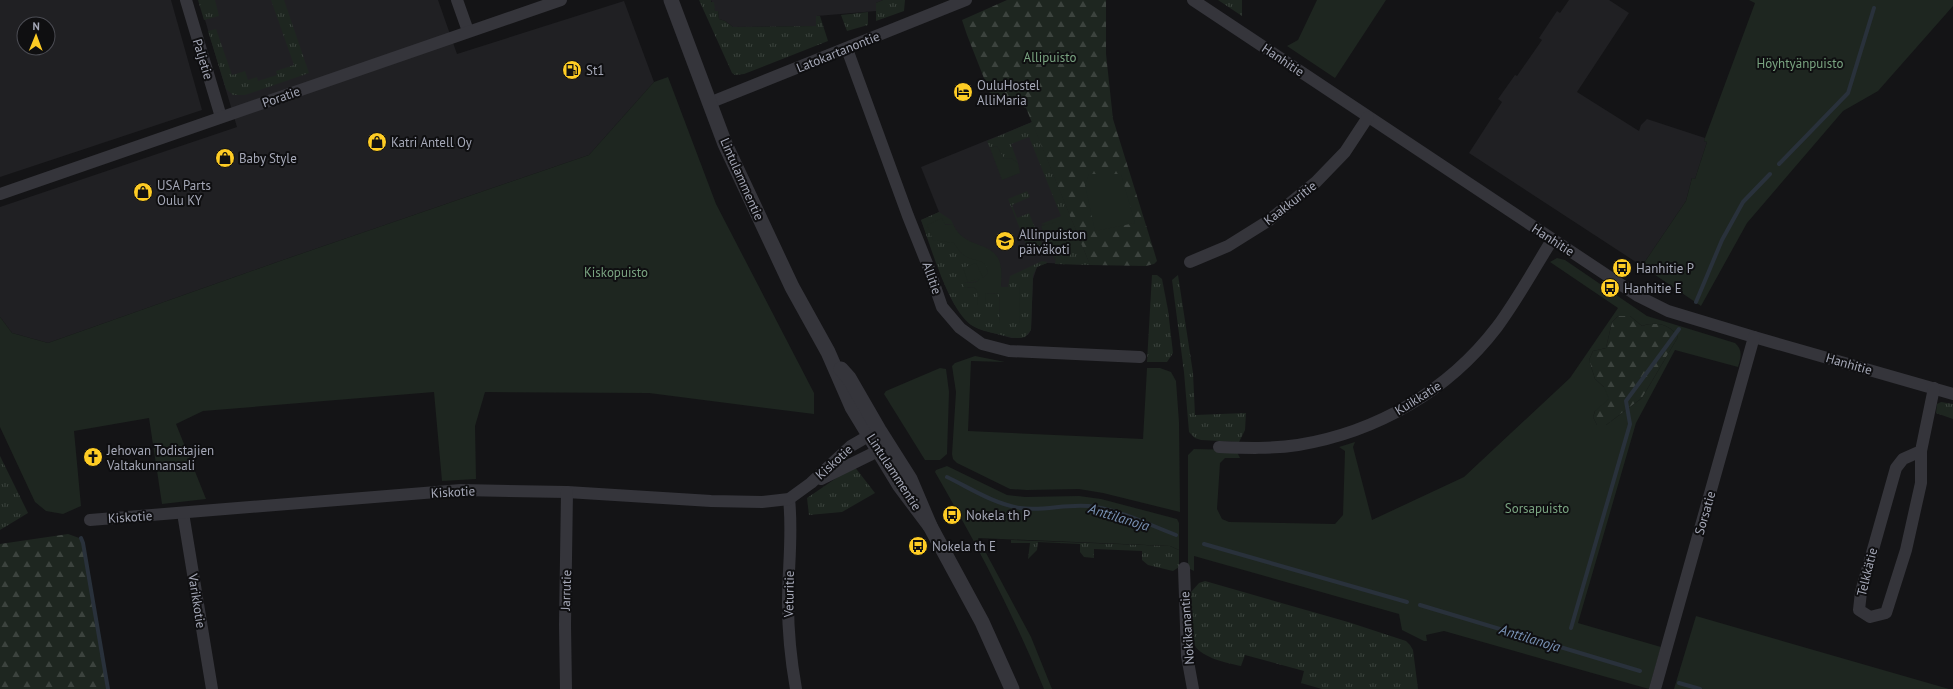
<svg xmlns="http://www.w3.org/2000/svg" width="1953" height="689" viewBox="0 0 1953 689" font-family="'PT Sans',sans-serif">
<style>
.built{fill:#202023;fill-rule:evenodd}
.grass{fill:url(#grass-tufts)}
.forest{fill:url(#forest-firs)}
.park{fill:#1e2620;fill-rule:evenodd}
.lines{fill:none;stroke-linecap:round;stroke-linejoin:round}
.stream{stroke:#29313b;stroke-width:4}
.minor{stroke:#35353b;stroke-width:12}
.tertiary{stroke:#35353b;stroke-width:15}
.labels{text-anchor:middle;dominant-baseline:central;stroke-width:4;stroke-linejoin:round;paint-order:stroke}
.street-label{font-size:13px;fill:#a5a8b7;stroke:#0f0f11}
.park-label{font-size:13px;fill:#7aa481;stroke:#0f0f11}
.poi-label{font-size:13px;fill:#a5a8b7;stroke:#0f0f11;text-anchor:start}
.water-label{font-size:14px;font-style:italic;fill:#7992b5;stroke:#0f0f11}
</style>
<defs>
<pattern id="grass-tufts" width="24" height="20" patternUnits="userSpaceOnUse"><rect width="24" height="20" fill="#1e2620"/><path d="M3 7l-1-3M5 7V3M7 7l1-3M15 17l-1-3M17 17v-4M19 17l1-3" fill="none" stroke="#3c433e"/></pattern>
<pattern id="forest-firs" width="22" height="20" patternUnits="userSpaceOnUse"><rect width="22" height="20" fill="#1e2620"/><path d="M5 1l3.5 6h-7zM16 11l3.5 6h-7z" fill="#3c433e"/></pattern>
</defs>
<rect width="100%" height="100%" fill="#141416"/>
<g class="built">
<path d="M0 0H171L202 110 0 177ZM24 24H48V48H24Z"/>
<polygon points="199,0 438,0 457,54 624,1 654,82 589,155 283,260 48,343 12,333 0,317 0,207 237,127"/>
<polygon points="711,0 883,0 876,3 876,11 817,16 817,26 733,27 725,21 719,19 718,11 715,11"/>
<polygon points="1569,0 1609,0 1629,13 1577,92 1639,131 1641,125 1647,119 1705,138 1704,141 1707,142 1695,179 1692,178 1686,201 1642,266 1469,153 1502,102 1498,99 1515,75 1517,76 1542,40 1539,38 1557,11 1560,13"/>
<polygon points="1032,122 1090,265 1047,263 1037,267 1033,279 1031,330 1028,335 1021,338 1011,338 979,329 970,324 954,304 945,285 921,220 939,212 921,167"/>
</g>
<g class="grass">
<polygon points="198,0 215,0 219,16 204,20"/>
<polygon points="271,0 284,0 309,73 245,95 233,95 226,89 208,31 216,29 232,75 245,71 248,80 257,77 258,81 277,75 276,71 294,65"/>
<polygon points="699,0 711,0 711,2 714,2 715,11 718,11 719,19 725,21 733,27 816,26 816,16 820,16 828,41 744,74 735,75 732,73"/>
<polygon points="883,0 905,0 904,11 876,21 876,3"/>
<polygon points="1218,0 1242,0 1242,16"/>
<polygon points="868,12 868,25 847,31 841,15"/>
<polygon points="1032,122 1090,265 1055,264 1056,257 1067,242 1064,231 1067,230 1041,224 1061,216 1029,137 1011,144 1018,163 1011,158 1004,159 997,146 990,148 987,141"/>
<polygon points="1027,191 1030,197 1012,205 1017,218 1029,213 1035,228 1022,234 1008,199"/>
<path d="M939 212 951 220 953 224 927 225 954 243 961 253 967 257 984 262 987 265V274L983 278 980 277V281L964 283 968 288 974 287 978 291V304L986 293 999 294 1000 322 1020 287H1008L1010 276 1042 261 1047 262V263L1037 267 1033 275 1031 330 1025 337C1016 340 1006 336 997 334 988 332 979 330 971 325 948 308 931 247 921 220Z"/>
<polygon points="1042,244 1043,247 1042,252 1031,257 1028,250"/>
<polygon points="1152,275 1157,275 1162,279 1168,310 1173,353 1167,362 1147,362"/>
<polygon points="1178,275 1193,373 1195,415 1246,413 1245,430 1239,442 1201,440 1195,438 1189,432 1184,372 1172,280"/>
<polygon points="1941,402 1953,404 1953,419 1936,413 1937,404"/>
<polygon points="0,456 28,513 0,530"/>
<polygon points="854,466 875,493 842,512 809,515 807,498"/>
<polygon points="1011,540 1170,546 1179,550 1179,567 1173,571 1148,565 1142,560 1142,551 1094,549 1094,558 1084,557 1080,552 1080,544 1038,542 1037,550 1028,559 1030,543 1011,543"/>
<path d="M1205 581 1348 622 1406 641 1410 645 1413 650 1418 689H1322L1301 683 1304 671 1245 655 1241 666C1227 663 1203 658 1195 646 1190 637 1191 604 1191 592L1199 583Z"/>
</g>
<g class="forest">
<polygon points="1007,0 1106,0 1106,54 1113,119 1154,251 1157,261 1154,264 1146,266 1090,265 1026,108 991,96 967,35 962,20"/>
<path d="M1618 316H1630L1642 326C1656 321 1670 324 1678 337L1642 398 1606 425H1597L1593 417 1604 387 1595 379 1589 360 1593 351 1606 348 1612 322Z"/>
<polygon points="68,534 82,539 109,689 0,689 0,544"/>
</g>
<g class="park">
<polygon points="1317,0 1386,0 1335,78 1287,46 1298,40"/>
<polygon points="1749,0 1953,0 1953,6 1878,91 1843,111 1747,223 1701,306 1642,266 1686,201 1692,178 1695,179 1707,142 1704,141 1705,138 1755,3"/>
<polygon points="668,77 716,204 814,393 814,414 649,393 485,392 475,426 476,479 442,481 434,392 203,411 176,424 206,499 162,504 149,418 74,431 81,506 63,514 46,511 35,502 0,427 0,317 12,333 48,343 283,260 589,155 654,82"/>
<polygon points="997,146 1004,159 1011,158 1018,163 1020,173 1002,180 990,148"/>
<polygon points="1089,174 1121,174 1135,223 1095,231 1085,185"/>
<path d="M942 218 945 225 953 224C965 252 997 238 1001 268 1002 274 1001 281 1001 287H1020L1019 323H1000L999 294 986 293 985 305H978L977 291 974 287 964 288V283L976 282 980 279V278L968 282 963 268 976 263 983 278 987 274C989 258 974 262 965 256 960 253 957 248 954 243L933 240 927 225Z"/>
<path d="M1056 222H1063L1068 227 1064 231C1072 256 1059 245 1055 260L1041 226Z"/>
<polygon points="1035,228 1042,244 1028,250 1022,234"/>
<path d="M1557 258 1565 260 1647 316 1735 343C1743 350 1741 357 1738 367L1675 350 1636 423 1578 623 1661 647 1649 689 1444 631 1426 635 1427 641H1424L1402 630 1399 614 1194 556V571L1188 568V455L1194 449 1236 450 1240 458H1225L1220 463 1217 509 1222 519 1229 522 1335 524 1343 515 1345 451 1339 447 1355 442 1353 447 1372 520 1464 477 1570 378 1618 308 1550 262ZM1618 316H1630L1642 326C1656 321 1670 324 1678 337L1642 398 1606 425H1597L1593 417 1595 411 1609 399 1604 387 1595 379 1589 360 1593 351 1606 348 1612 322Z"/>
<polygon points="975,356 1005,362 971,361 968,431 1143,439 1147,368 1160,368 1171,372 1176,381 1179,422 1180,512 1103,493 1079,489 1027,490 1010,489 957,463 953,459 952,454 956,392 952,366 955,363"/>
<polygon points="940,368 946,369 949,392 947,454 940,460 925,460 884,394 886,391"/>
<path d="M947 466 1007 495 1025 497 1079 496 1101 499 1177 519 1179 523V550L1170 546 978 538 1031 637 1052 689H1044C1013 613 976 543 935 472L936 470Z"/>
<polygon points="1696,616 1949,689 1674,689"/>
</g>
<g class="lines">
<g class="stream">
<polyline points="1779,164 1848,93 1874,8"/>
<polyline points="1696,302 1722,240 1743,202 1770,174"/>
<path d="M947 477C970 488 994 504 1020 508 1045 512 1070 502 1096 507 1124 512 1150 525 1176 535"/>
<polyline points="81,538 83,543 108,689"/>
<polyline points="1204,544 1407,602"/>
<polyline points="1420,605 1640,671"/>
<polyline points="1571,628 1630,424 1626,401 1679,329"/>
<polyline points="1679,683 1700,689"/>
</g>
<g class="minor">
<polyline points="186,0 221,117"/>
<polyline points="457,0 468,31"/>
<polyline points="1193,0 1638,296 1668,311 1754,337 1953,394"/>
<polyline points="847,49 908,216 928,266 942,307 960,328 982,344 1009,351 1140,357"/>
<polyline points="709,103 966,0"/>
<polyline points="0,194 561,0"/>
<polyline points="1190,262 1228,246 1268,221 1316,182 1345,152 1368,117"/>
<path d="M1219 447C1245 448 1272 449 1298 445 1377 432 1448 391 1497 327 1517 300 1534 269 1552 240"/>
<polyline points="1921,451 1903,459 1896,468 1861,592 1859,610 1870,617 1886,613 1906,550 1921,483 1921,451 1934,388"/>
<polyline points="821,479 886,447"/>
<path d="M789 499C793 534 788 568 788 603 788 632 791 661 796 689"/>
<polyline points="183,513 212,689"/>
<polyline points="90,520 461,490 567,492 711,501 762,502 789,499 811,483 851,446 877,431"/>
<polyline points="1184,568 1187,656 1193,689"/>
<polyline points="566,689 565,625 567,492"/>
<polyline points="1655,689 1754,337"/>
</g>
<g class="tertiary">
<polyline points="671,0 725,144 792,287 828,352 852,407 900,486 930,526"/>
<polyline points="841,369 849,378 879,430 910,479 930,526 982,622 1012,689"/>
</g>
</g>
<defs>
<g id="fuel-disc" transform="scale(1)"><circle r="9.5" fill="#fecc24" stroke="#0f0f11"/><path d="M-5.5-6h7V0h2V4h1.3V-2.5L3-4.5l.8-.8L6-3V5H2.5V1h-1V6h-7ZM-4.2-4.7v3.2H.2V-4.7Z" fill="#111"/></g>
<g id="hotel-disc" transform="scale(1)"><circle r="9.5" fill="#fecc24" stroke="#0f0f11"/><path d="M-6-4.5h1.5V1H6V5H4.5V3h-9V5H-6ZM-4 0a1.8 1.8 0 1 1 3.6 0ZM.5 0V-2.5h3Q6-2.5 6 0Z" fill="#111"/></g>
<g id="shop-disc" transform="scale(1)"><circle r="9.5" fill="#fecc24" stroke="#0f0f11"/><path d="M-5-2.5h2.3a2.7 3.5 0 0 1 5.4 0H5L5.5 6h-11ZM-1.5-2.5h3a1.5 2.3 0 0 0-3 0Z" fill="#111"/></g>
<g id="school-disc" transform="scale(1)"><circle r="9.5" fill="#fecc24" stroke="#0f0f11"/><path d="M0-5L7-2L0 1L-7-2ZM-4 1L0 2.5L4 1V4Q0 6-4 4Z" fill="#111"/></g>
<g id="bus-disc" transform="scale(1)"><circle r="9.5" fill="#fecc24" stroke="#0f0f11"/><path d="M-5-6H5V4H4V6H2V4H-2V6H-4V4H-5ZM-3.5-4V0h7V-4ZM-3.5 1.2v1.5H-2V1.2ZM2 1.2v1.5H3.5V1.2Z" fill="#111"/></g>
<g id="church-disc" transform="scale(1)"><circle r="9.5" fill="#fecc24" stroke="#0f0f11"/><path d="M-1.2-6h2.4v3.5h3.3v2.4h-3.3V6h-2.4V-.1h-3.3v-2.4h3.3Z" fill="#111"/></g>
</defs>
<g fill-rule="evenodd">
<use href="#fuel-disc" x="572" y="70"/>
<use href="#hotel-disc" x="963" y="92"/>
<use href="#shop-disc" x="377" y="142"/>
<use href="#shop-disc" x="225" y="158"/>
<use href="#shop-disc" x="143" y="192"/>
<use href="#school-disc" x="1005" y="241"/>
<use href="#bus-disc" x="1622" y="268"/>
<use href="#bus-disc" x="1610" y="288"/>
<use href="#church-disc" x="93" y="457"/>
<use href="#bus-disc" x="952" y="515"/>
<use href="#bus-disc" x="918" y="546"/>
</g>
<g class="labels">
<g class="street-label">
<text transform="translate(838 52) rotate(-22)">Latokartanontie</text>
<text transform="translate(203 59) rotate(73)">Paljetie</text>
<text transform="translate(1283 60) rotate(34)">Hanhitie</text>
<text transform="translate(281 97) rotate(-19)">Poratie</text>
<text transform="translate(742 179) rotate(66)">Lintulammentie</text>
<text transform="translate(1290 203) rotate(-38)">Kaakkuritie</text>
<text transform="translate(1553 240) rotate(33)">Hanhitie</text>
<text transform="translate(932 278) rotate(71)">Allitie</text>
<text transform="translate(1849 364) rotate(16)">Hanhitie</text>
<text transform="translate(1418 398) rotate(-32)">Kuikkatie</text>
<text transform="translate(834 462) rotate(-42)">Kiskotie</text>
<text transform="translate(894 472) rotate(57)">Lintulammentie</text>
<text transform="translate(453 492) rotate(-3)">Kiskotie</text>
<text transform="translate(1705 513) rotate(-74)">Sorsatie</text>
<text transform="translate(130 517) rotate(-4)">Kiskotie</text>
<text transform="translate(1867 572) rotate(-76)">Telkkätie</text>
<text transform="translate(566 590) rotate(-88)">Jarrutie</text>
<text transform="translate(789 594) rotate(-89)">Veturitie</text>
<text transform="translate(197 601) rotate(81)">Varikkotie</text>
<text transform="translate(1187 628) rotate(-94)">Nokikanantie</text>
</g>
<g class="park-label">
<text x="1050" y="57">Allipuisto</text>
<text x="1800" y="63">Höyhtyänpuisto</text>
<text x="616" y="272">Kiskopuisto</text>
<text x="1537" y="508">Sorsapuisto</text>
</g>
<g class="poi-label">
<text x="586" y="70">St1</text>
<text x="977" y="85">OuluHostel<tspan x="977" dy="15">AlliMaria</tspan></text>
<text x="391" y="142">Katri Antell Oy</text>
<text x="239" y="158">Baby Style</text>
<text x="157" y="185">USA Parts<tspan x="157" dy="15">Oulu KY</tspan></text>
<text x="1019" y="234">Allinpuiston<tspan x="1019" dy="15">päiväkoti</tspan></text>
<text x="1636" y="268">Hanhitie P</text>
<text x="1624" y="288">Hanhitie E</text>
<text x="107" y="450">Jehovan Todistajien<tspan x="107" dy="15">Valtakunnansali</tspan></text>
<text x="966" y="515">Nokela th P</text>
<text x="932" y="546">Nokela th E</text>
</g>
<g class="water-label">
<text transform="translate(1119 517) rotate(17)">Anttilanoja</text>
<text transform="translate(1530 638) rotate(17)">Anttilanoja</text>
</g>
</g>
<g transform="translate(36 36) rotate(1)"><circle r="19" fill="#0f0f11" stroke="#4b4c53"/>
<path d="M0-3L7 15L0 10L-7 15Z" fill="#fecc24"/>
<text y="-6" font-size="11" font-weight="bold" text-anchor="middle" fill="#a5a8b7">N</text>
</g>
</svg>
